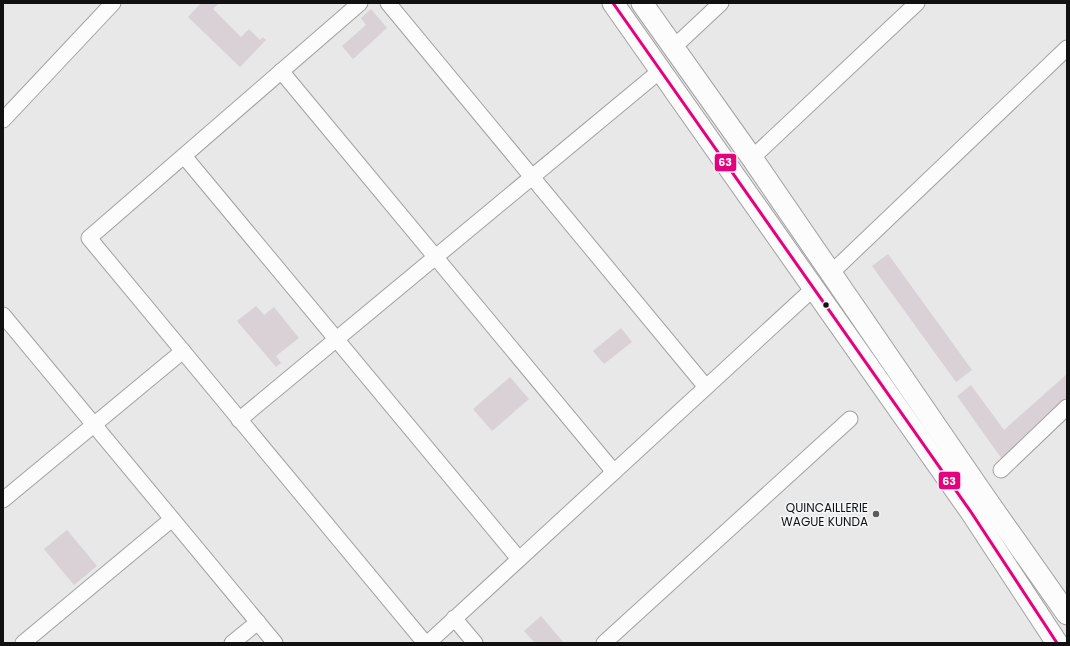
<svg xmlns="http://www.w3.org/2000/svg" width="1070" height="646" viewBox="0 0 1070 646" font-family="Poppins,sans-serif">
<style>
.building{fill:#d9d1d5}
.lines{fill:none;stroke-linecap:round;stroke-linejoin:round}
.street-casing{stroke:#a1a1a1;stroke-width:17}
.secondary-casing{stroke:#a1a1a1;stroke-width:23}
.street{stroke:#fcfcfc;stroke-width:15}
.secondary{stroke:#fcfcfc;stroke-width:21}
.bus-1-casing{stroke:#f4f5f6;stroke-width:6}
.bus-1{stroke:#e5007d;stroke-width:3}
.bus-dot{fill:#111112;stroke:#f4f5f6;stroke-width:1.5}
.poi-dot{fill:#5c5c5d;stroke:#f4f5f6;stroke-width:1.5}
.labels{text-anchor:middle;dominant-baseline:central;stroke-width:3.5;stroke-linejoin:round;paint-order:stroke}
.poi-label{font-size:12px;fill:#111112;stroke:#f4f5f6;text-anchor:end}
.line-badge{stroke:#f4f5f6;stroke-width:1.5}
.badge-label{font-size:11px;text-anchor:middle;font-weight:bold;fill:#fff}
</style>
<rect width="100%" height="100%" fill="#e8e8e8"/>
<g class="building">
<polygon points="201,3 219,3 213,9 241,37 249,29 260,40 263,37 266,40 240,67 188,17"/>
<polygon points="371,9 387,28 353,59 342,46 366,25 361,18"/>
<polygon points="888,254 972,370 956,382 872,266"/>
<polygon points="256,306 264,315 274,307 299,338 276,356 281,363 276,367 237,321"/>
<polygon points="621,328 632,342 604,364 593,351"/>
<polygon points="1067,374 1067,398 1002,459 957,396 971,385 1004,430"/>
<polygon points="510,377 529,399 492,431 473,409"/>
<polygon points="67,530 97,566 74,585 44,549"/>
<polygon points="541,616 564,643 535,643 524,631"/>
</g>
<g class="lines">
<g class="street-casing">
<g id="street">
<polyline points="360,3 89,238 425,643"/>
<polyline points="388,3 706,387"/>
<polyline points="674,47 721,3"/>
<polyline points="281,71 614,472"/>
<polyline points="3,120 113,3"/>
<polyline points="184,156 519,559"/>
<polyline points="752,158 917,3"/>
<polyline points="831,273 1067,48"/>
<polyline points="3,315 275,643"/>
<polyline points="239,420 661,70"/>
<polyline points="1001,470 1067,407"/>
<polyline points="3,500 183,351"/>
<polyline points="454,618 475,643"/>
<polyline points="23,643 172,519"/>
<polyline points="232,643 258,622"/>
<polyline points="428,643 814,288"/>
<polyline points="604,643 850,419"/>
</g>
</g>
<g class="secondary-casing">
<g id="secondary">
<polyline points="613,3 971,512 1057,643"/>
<polyline points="642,3 752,158 986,499 1067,614"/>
</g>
</g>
<use href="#street" class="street"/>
<use href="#secondary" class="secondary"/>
<g class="bus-1-casing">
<polyline id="bus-1" points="613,3 971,512 1057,643"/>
</g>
<use href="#bus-1" class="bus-1"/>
</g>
<circle class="bus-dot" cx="826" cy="305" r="3.5"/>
<circle class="poi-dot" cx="876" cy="514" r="4"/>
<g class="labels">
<g class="poi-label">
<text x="868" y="507">QUINCAILLERIE<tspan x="868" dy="14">WAGUE KUNDA</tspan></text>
</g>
</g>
<g class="line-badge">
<rect x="714" y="153" width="23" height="19" rx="4" fill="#e5007d"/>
<rect x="938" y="471" width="23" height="19" rx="4" fill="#e5007d"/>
</g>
<g class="badge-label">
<text x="725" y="166">63</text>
<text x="949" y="485">63</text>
</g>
<rect width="1070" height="646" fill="none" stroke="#111112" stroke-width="8"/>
</svg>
